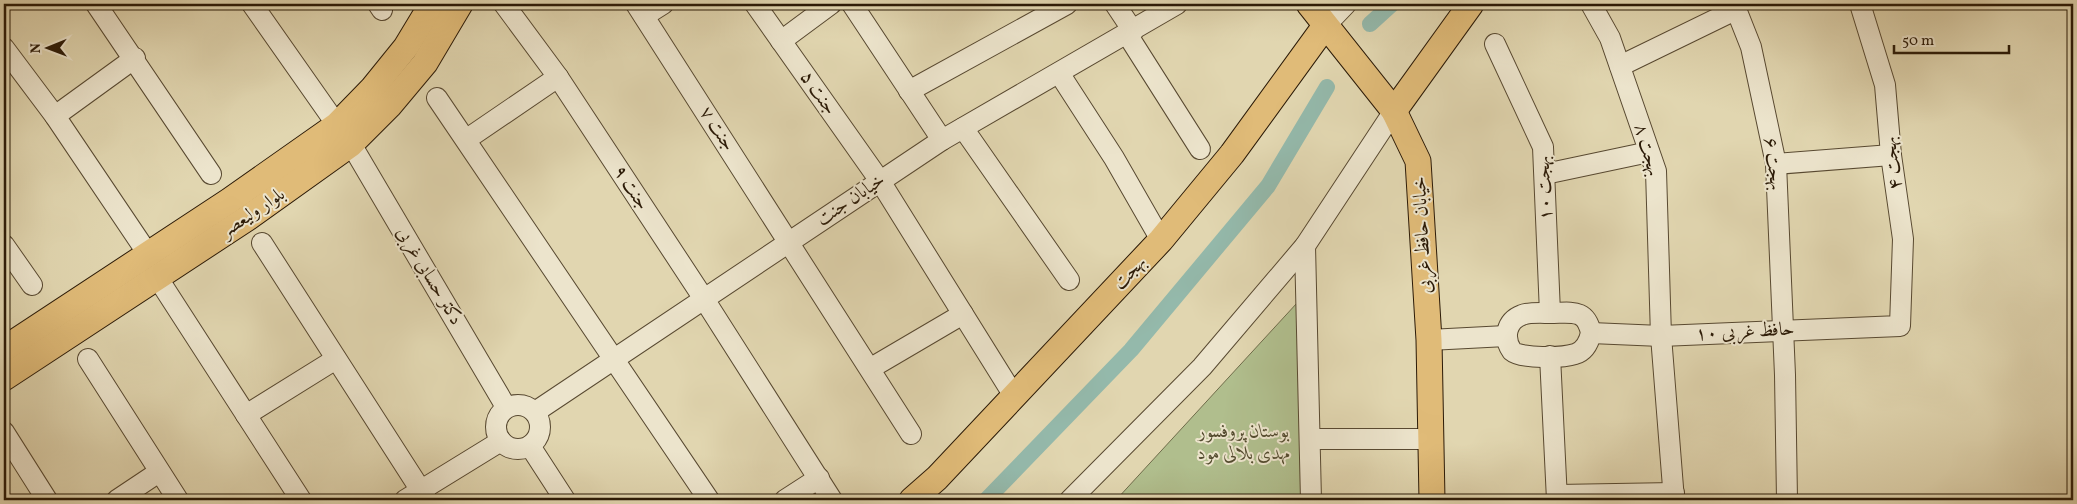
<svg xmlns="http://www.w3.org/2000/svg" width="2077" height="504" viewBox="0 0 2077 504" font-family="Vollkorn,Amiri,serif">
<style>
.green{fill:#b0be8d;stroke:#6e6c4a}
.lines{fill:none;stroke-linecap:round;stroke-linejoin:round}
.canal{stroke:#94b9ab;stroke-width:16}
.minor-casing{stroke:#584931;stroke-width:22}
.major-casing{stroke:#2b1a07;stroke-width:27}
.minor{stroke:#ece4cc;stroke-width:20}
.major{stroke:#e0bb78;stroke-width:25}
.labels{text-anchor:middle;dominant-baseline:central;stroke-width:4;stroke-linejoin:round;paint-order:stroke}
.street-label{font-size:19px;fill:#2b1a07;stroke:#ece4cc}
.park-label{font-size:19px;font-style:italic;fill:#534b2f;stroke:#ece4cc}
</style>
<rect width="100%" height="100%" fill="#e1d6b0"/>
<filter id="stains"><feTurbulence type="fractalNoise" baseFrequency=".004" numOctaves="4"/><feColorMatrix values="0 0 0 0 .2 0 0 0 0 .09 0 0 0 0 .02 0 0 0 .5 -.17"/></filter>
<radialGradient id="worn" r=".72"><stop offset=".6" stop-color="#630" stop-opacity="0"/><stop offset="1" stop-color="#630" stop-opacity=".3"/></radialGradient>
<polygon class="green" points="1297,303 1302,500 1116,500"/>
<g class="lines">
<g class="canal">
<polyline points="1370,24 1392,4"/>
<polyline points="986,500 1131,350 1268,186 1327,87"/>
</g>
<g class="minor-casing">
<g id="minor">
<polyline points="96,4 211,174"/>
<polyline points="252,4 337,125"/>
<polyline points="378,4 382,10"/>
<polyline points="504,4 558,77 704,299 832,500"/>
<polyline points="636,4 911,434"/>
<polyline points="755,4 880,181 1014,396"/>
<polyline points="852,4 942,140"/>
<polyline points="1115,4 1133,31"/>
<polyline points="1591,4 1610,38 1656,171 1661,336 1674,500"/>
<polyline points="1734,4 1751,47 1776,164 1785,375 1787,500"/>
<polyline points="644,16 663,4"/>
<polyline points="1325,26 1346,4"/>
<polyline points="1127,34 1200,149"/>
<polyline points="781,41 831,4"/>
<polyline points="1495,44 1543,147 1550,313"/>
<polyline points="4,48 55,116 148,254"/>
<polyline points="1620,66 1737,9"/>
<polyline points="1059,73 1114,158 1161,240"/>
<polyline points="909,91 1067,4"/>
<polyline points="437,98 709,500"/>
<polyline points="55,116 135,58"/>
<polyline points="963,128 1069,280"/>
<polyline points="467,139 558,77"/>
<polyline points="351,144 506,407"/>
<polyline points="1776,164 1891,155"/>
<polyline points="1545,174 1649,152"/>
<polyline points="262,243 427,500"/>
<polyline points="4,245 32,285"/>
<polyline points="1305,246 1311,500"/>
<polyline points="157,277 301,500"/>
<path d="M1550 313C1571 313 1586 308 1591 333 1589 342 1585 351 1575 354 1563 358 1521 359 1512 351 1503 338 1506 321 1522 315 1529 312 1542 313 1550 313Z"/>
<polyline points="1591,333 1661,336 1900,326 1903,239 1891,155 1885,85 1860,4"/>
<polyline points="1429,340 1506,336"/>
<polyline points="1550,356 1557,500"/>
<polyline points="88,359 178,500"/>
<polyline points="871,368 963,314"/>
<circle cx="518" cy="427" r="22"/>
<polyline points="535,412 942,140 1177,4"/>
<polyline points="246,415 336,359"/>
<polyline points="4,432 47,500"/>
<polyline points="1310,439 1432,439"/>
<polyline points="530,446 565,500"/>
<polyline points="1557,495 1674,493"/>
<polyline points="117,500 159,472"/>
<polyline points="405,500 501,441"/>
<polyline points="785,500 819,478"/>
<polyline points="1070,500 1202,367 1305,246 1394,111"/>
</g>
</g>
<g class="major-casing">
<g id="major">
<polyline points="1309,4 1394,111 1418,161 1429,340 1432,500"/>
<polyline points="1394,111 1471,4"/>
<polyline points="4,349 229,201 337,125 372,89 406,47 432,4"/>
<polyline points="4,378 246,219 351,144 389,106 425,63 460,4"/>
<polyline points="912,500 937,478 1161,240 1232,154 1325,26"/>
</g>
</g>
<use href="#minor" class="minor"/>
<use href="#major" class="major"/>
</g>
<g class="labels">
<g class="street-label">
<text transform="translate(818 93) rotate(55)">جنت ۵</text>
<text transform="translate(717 129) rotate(57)">جنت ۷</text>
<text transform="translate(1647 150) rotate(74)">بهجت ۸</text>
<text transform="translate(1893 163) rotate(-97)">بهجت ۴</text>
<text transform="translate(1773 164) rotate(83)">بهجت ۶</text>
<text transform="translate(631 188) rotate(57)">جنت ۹</text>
<text transform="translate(1545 188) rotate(-93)">بهجت ۱۰</text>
<text transform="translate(851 200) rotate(-34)">خیابان جنت</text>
<text transform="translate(253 213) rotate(-34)">بلوار ولیعصر</text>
<text transform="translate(1423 235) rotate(-93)">خیابان حافظ غربی</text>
<text transform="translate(1130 273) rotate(-47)">بهجت</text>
<text transform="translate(429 276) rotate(59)">دکتر حسابی غربی</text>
<text transform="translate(1745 332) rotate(-3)">حافظ غربی ۱۰</text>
</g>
<g class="park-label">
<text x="1244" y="432">بوستان پروفسور<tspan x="1244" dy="22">مهدی بلالی مود</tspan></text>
</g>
</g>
<rect width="2077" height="504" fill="none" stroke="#e1d6b0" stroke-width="20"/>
<rect x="5" y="5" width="2067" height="494" fill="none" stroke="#2b1a07" stroke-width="2.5"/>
<rect x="10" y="10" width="2057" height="484" fill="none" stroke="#2b1a07"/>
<g transform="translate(48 48) rotate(269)" stroke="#ece4cc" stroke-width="4" paint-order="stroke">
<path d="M0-4L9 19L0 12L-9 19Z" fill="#2b1a07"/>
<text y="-8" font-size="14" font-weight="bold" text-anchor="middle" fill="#2b1a07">N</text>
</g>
<path d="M1894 45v8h115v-8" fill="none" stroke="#2b1a07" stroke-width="2.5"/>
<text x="1902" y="45" font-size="15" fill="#2b1a07" stroke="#ece4cc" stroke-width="4" paint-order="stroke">50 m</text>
<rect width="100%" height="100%" filter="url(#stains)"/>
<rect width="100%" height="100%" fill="url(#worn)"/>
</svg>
